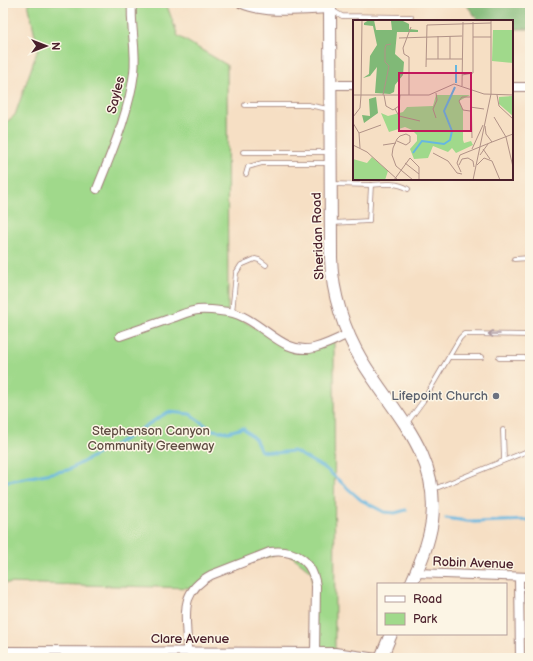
<svg xmlns="http://www.w3.org/2000/svg" width="533" height="661" viewBox="0 0 533 661" font-family="'Balsamiq Sans',sans-serif">
<style>
.green{fill:#a0d98b;stroke:#757c5b}
.forest{fill:#80b977;stroke:#656c51}
.lines{fill:none;stroke-linecap:round;stroke-linejoin:round}
.stream{stroke:#66b7e1;stroke-width:3}
.lane-casing{stroke:#a07f78;stroke-width:5.5}
.street-casing{stroke:#a07f78;stroke-width:10}
.secondary-casing{stroke:#a07f78;stroke-width:14}
.lane{stroke:#fff;stroke-width:4}
.street{stroke:#fff;stroke-width:8}
.secondary{stroke:#fff;stroke-width:12}
.oneway{stroke:#ae9aa0}
.worship-dot{fill:#6b7280;stroke:#fcf5e5;stroke-width:1.5}
.labels{text-anchor:middle;dominant-baseline:central;stroke-width:3;stroke-linejoin:round;paint-order:stroke}
.street-label{font-size:13px;fill:#4a1f2b;stroke:#fcf5e5}
.worship-label{font-size:13px;fill:#5b616d;stroke:#fcf5e5;text-anchor:end}
.park-label{font-size:13px;fill:#604e43;stroke:#fcf5e5}
.inset-river{fill:none;stroke:#66b7e1;stroke-width:2}
.inset-road{fill:none;stroke:#b19287;stroke-width:1}
.view{fill:#c2185b;fill-opacity:0.15;stroke:#c2185b;stroke-width:2}
.inset-edge{fill:none;stroke:#4a1f2b;stroke-width:2}
</style>
<rect width="100%" height="100%" fill="#fcf5e5"/>
<filter id="ink" filterUnits="userSpaceOnUse"><feTurbulence type="fractalNoise" baseFrequency=".025" numOctaves="2"/><feDisplacementMap in="SourceGraphic" scale="8" xChannelSelector="R" yChannelSelector="G"/><feConvolveMatrix kernelMatrix="1 2 1 2 8 2 1 2 1" color-interpolation-filters="sRGB"/></filter>
<filter id="wash" filterUnits="userSpaceOnUse"><feTurbulence type="fractalNoise" baseFrequency=".012" numOctaves="4" result="noise"/><feDisplacementMap in="SourceGraphic" scale="16" xChannelSelector="R" yChannelSelector="G"/><feGaussianBlur stdDeviation="0.9" result="paint"/><feColorMatrix in="noise" values="0 0 0 0 0 0 0 0 0 0 0 0 0 0 0 0 0 1.4 0 .05"/><feComposite in="paint" operator="in"/></filter>
<g filter="url(#wash)">
<rect width="100%" height="100%" fill="#f6dfc4"/>
<polygon class="green" points="28,3 166,3 178,36 227,65 228,312 284,344 305,349 334,340 335,652 315,652 312,572 287,552 240,563 194,588 3,583 3,125 15,115 38,49"/>
<polygon class="forest" points="465,3 530,3 530,29 512,29 512,21 479,21"/>
<g class="lines">
<g class="stream">
<polyline points="3,482 68,470 125,439 168,412 190,414 212,430 228,432 243,428 255,439 261,451 275,453 294,451 326,469 361,500 384,512 395,513 406,510"/>
<polyline points="446,518 474,522 530,520"/>
</g>
</g>
</g>
<g filter="url(#ink)">
<g class="lines">
<g class="lane-casing">
<g id="lane">
<polyline points="332,10 342,16 411,17"/>
<polyline points="245,105 308,105 328,109"/>
<polyline points="243,152 328,152"/>
<polyline points="246,174 248,167 262,163 328,163"/>
<polyline points="331,184 371,185 369,221 333,223"/>
<path d="M371 185C382 184 398 182 408 189"/>
<polyline points="514,259 530,258"/>
<polyline points="232,313 236,273 241,265 255,259 259,260 266,265"/>
<polyline points="449,357 482,357"/>
<polyline points="499,358 530,358"/>
<polyline points="407,423 423,401 460,338 464,334 530,335"/>
<polyline points="503,430 504,460"/>
<polyline points="434,489 530,450"/>
</g>
</g>
<g class="street-casing">
<g id="street">
<path d="M240 3C264 15 303 10 330 9"/>
<polyline points="331,85 354,85"/>
<polyline points="512,87 530,87"/>
<path d="M97 189C112 151 129 113 134 73 137 50 130 26 132 3"/>
<path d="M120 336C137 330 155 324 172 318 181 315 189 311 198 310 208 309 219 311 229 312 261 318 281 356 314 348 326 345 338 339 348 334"/>
<polyline points="416,573 530,577"/>
<polyline points="519,577 520,658"/>
<polyline points="3,651 335,652 377,658"/>
<path d="M187 651C188 618 176 594 211 575L270 552C295 549 312 560 316 586L315 652"/>
</g>
</g>
<g class="secondary-casing">
<g id="secondary">
<path d="M330 3 331 258C332 294 344 331 362 361 394 414 440 453 432 521 429 543 420 564 411 584"/>
<polyline points="381,658 391,634"/>
</g>
</g>
<use href="#lane" class="lane"/>
<use href="#street" class="street"/>
<use href="#secondary" class="secondary"/>
</g>
<defs><path id="oneway-shaft" d="M-6 0H5M1.5-3L5.5 0L1.5 3" fill="none" stroke-width="1.6" stroke-linecap="round" stroke-linejoin="round"/></defs>
<use class="oneway" href="#oneway-shaft" transform="translate(494 334) rotate(-180)"/>
</g>
<circle class="worship-dot" cx="496" cy="396" r="4"/>
<g class="labels">
<g class="street-label">
<text transform="translate(116 95) rotate(-76)">Sayles</text>
<text transform="translate(318 236) rotate(-92)">Sheridan Road</text>
<text transform="translate(473 563) rotate(2)">Robin Avenue</text>
<text x="190" y="639">Clare Avenue</text>
</g>
<g class="worship-label">
<text x="488" y="396">Lifepoint Church</text>
</g>
<g class="park-label">
<text x="151" y="431">Stephenson Canyon<tspan x="151" dy="15">Community Greenway</tspan></text>
</g>
</g>
<g transform="translate(353 20)">
<rect width="160" height="160" fill="#f6dfc4"/>
<path d="M140 10H160V43L139 41ZM83 75H117L106 81 110 90V120L111 123 118 121 120 125 103 133 99 128 95 132 80 126 75 138 61 139 57 129 64 121V115L59 110 52 107 36 112 28 93 35 96 50 92 54 87 80 86ZM160 76V96L146 84V77ZM19 137 35 151 32 160H0V139L14 143Z" fill="#a0d98b"/>
<path d="M16 0H21L23 10H39L38 1 35 0H48L56 4V9L65 10V12H44L42 34 51 42 50 55 42 65 41 72 37 74 22 73 24 47 17 56 10 58 16 54 17 36 24 25 20 6 11 5V3ZM23 77 25 93 11 103 9 95 17 96 16 79Z" fill="#80b977"/>
<path class="inset-river" d="M103 63V45M60 133 69 121 91 124 97 120 99 111 91 91 102 67"/>
<path class="inset-road" d="M97 16V39M120 17H138M46 18 109 16M73 39H109M85 39V16M73 47 74 5 138 3M109 55 120 53V2M109 66 110 2M118 70 119 118M83 73 84 80 80 89 83 98M0 75H76L101 64 131 74 160 75M8 75 9 0M30 75 36 46 32 42V28L33 25 38 24M31 75 33 86 40 90 46 86 47 75M56 75V37L51 34 50 28 58 7M144 75 146 86 160 99M117 87 131 89M42 89 46 96 67 101M117 91 110 90 106 81 109 77H117M0 97 7 88 8 75M141 97 153 117 160 147M0 103 6 113 7 128M132 106 133 114 139 122M6 113 28 105M44 121 53 125 57 122V116L53 114 47 116 44 119 40 128 39 135 43 146 60 160M139 122 160 114M0 125 14 132 45 160M30 125 43 123M119 129 130 105M130 129 137 139M80 133 95 141 104 153 109 154M127 135 135 124M139 141 147 160M52 143 66 154M106 145 109 139 115 138 120 141 121 147M124 145 131 138 139 141M108 152 104 143 107 135 139 122M41 160 57 138 66 147V160M120 160 138 74V0"/>
<path class="view" d="M46 53H118V111H46Z"/>
<rect width="160" height="160" class="inset-edge"/>
</g>
<rect width="533" height="661" fill="none" stroke="#fcf5e5" stroke-width="16"/>
<rect x="377" y="583" width="130" height="52" fill="#fcf5e5" stroke="#b59f9b"/>
<rect x="385" y="596" width="20" height="6" fill="#ffffff" stroke="#b59f9b"/>
<text x="413" y="603" font-size="12" fill="#4a1f2b">Road</text>
<rect x="385" y="613" width="20" height="12" fill="#a0d98b" stroke="#b59f9b"/>
<text x="413" y="623" font-size="12" fill="#4a1f2b">Park</text>
<g transform="translate(46 46) rotate(90)" stroke="#fcf5e5" stroke-width="3" paint-order="stroke">
<path d="M0-3L7 15L0 10L-7 15Z" fill="#4a1f2b"/>
<text y="-6" font-size="11" font-weight="bold" text-anchor="middle" fill="#4a1f2b">N</text>
</g>
</svg>
